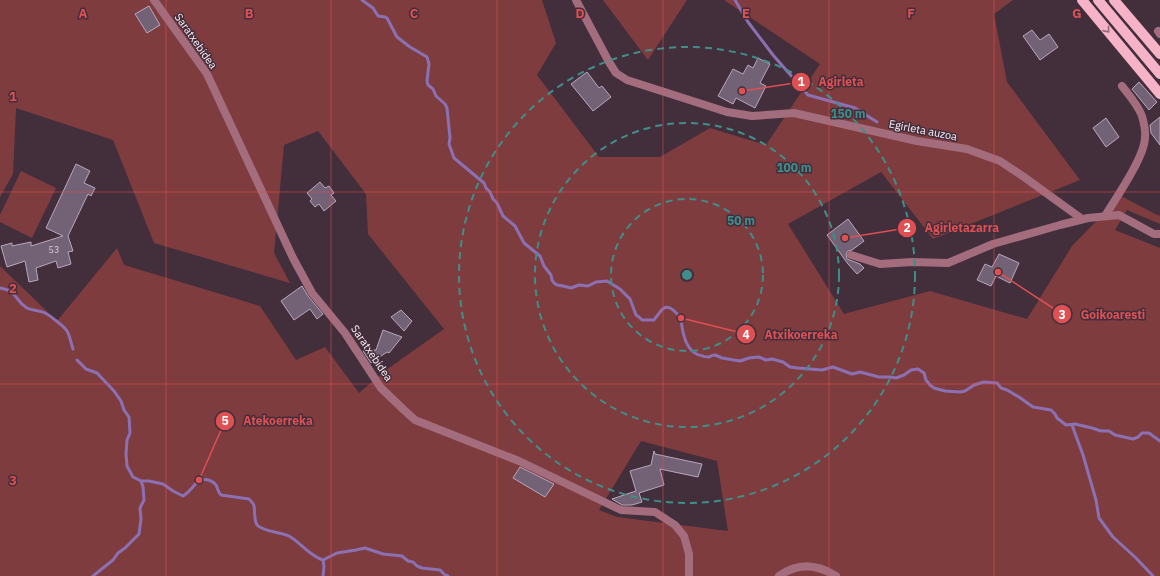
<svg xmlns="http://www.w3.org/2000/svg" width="1160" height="576" viewBox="0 0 1160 576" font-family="'IBM Plex Sans',sans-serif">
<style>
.green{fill:#7f3c3f;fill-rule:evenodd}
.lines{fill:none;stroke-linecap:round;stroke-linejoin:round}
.stream{stroke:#8b71b3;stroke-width:3}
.building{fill:#736176;stroke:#baa7be}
.minor{stroke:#a36d7e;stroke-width:8}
.primary{stroke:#f6b2c7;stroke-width:10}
.oneway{stroke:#94697b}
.grid{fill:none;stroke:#de5052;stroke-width:1;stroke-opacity:0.55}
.ring{fill:none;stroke:#3f8e8a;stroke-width:2;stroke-dasharray:7 5}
.labels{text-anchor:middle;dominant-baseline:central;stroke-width:3;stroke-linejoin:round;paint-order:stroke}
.number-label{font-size:9px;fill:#dbccd8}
.street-label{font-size:11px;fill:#feeff8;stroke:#432e3c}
.grid-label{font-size:13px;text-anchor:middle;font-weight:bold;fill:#de5052;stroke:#432e3c;stroke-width:3;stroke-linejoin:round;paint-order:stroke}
.centre{fill:#3f8e8a;stroke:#432e3c;stroke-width:2}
.ring-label{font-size:12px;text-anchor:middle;font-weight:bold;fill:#3f8e8a;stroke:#432e3c;stroke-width:3;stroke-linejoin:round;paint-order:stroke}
.leader{fill:none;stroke:#de5052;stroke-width:1.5}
.callout-dot{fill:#de5052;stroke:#432e3c;stroke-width:1.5}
.mark-label{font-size:12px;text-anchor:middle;font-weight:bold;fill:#fff}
.callout-label{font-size:12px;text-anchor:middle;font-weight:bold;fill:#de5052;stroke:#432e3c;stroke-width:3;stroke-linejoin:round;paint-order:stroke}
</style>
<rect width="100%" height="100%" fill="#432e3c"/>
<g class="green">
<path d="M0 0H542L556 43 537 75 599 157H660L710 128 766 145 820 64 724 0H1013L994 14 1007 82 1080 180 933 239 881 172 788 224 844 314 930 291 1027 319 1072 246 1121 196 1159 216 1160 214V224L1127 210 1115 230 1160 248V576H0V266L57 321 117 248 124 265 260 306 296 360 325 347 359 393 386 370 444 329 368 234 366 194 318 131 284 145 274 253 290 283 154 243 113 140 16 108 13 174 0 197ZM641 441 717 461 728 531 617 517 599 510Z"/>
<polygon points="603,0 687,0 648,60"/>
<polygon points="21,171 56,188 32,238 0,222 0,215"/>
</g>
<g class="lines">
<g class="stream">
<path d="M362 0 373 8 378 16 385 17 387 18 397 37 410 47 427 57 429 64 427 81 428 85 433 89 436 96 445 104 447 108 450 138 449 144 454 158 484 183 486 188 490 192 493 199 497 203 503 216 515 226 524 243 540 256 544 266 551 275 552 280 554 283 557 285 563 286 571 288 579 285 588 286 596 282 607 281 620 289 630 299 636 315 639 317 642 320H654C656 317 658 315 660 312 668 301 675 312 681 318 682 332 686 354 703 356 704 357 707 357 709 357 711 356 712 355 715 355L722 358 740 361 749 358 759 357 766 360 772 359 783 362 790 367 798 368 822 370 833 367 852 374 860 372 879 377H890L896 378 904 375 911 370 918 369 924 373 926 380 930 385 934 388 945 391 960 392 965 391 974 385 984 382 997 383 1001 388 1007 390 1019 397 1033 407 1051 410 1055 414 1057 418 1066 425 1075 424 1092 428 1101 431H1109L1115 435 1133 439 1138 437 1142 433H1149L1160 441"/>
<polyline points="735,0 748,22 773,55 808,95 855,108 877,122"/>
<path d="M0 288C18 291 14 300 27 308 33 311 39 310 45 313 49 315 65 327 67 331 70 336 71 343 73 349"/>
<path d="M77 360 86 369 97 373 114 391 121 401 124 410 129 417 130 433 127 440 126 454 127 466 133 477 141 481H149L163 484 173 491 183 496C189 493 194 485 199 480 205 479 212 480 216 485 218 489 218 492 221 495L249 499C251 501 254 504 254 506 255 512 254 520 257 525 264 532 281 532 289 536 301 543 310 556 323 560L324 566 323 576"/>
<polyline points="1072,425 1083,455 1096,500 1099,518 1113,537 1136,558 1153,576"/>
<polyline points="323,560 337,553 356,550 365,548 383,554 402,556 408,561 413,562 417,566 422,568 440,570 445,575 448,576"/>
<polyline points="93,576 113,560 118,553 125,548 139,534 141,519 140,508 144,500 143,487 141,481"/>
</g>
</g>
<g class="building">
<polygon points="149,6 160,25 147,33 135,14"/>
<polygon points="1032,30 1040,40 1049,34 1058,47 1040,60 1023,36"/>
<polygon points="758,58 770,64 760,83 766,86 755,108 736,98 733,104 718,96 733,69 743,74 748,65 753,68"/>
<polygon points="587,72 599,88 602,86 611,97 593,111 571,84"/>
<polygon points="1139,82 1157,102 1149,110 1132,89"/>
<polygon points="1160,117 1160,145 1151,133 1150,125"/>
<polygon points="1106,118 1119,137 1106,147 1093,128"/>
<polygon points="76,164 90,171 84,183 95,188 91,196 88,194 68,236 73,251 68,252 71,264 58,268 56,261 36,268 38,280 29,282 25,261 7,267 1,246 12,243 12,246 31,242 31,246 63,236 46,228"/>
<polygon points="320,182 325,188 329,186 334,193 331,195 336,201 324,211 319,204 315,207 310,201 312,199 307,193"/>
<polygon points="848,219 864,241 852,250 848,251 846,254 847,259 860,264 864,268 857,274 848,264 827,235"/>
<polygon points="999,254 1019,263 1010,283 996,276 991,286 977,280 985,264 992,267"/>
<polygon points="302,286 308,296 323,314 317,319 310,309 294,320 281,301"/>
<polygon points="401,310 412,321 404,331 391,317"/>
<polygon points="383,330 402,337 389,353 387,352 371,363 363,351 376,350"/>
<polygon points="654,451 655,454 702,464 698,477 660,469 664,485 639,493 642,502 632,505 622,505 612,499 636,491 630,471 651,465"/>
<polygon points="520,467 554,484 545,497 513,478"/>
</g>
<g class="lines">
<g class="minor">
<polyline points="154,0 207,74 293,258 312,293 345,333 381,388 404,410 415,420 519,461 621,510 655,512 675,525 684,536 689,554 689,576"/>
<polyline points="576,0 609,62 616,73 627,80 727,112 752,116 794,113 917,141 967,149 1000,161 1024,177 1082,219"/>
<polyline points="1158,31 1160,34"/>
<path d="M1105 216C1116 198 1144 158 1145 138 1146 130 1144 123 1142 116 1138 105 1129 95 1122 86"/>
<polyline points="851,255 880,264 912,262 948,263 993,244 1060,225 1088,218 1119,215 1154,234 1160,234"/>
<path d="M779 576C798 562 817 564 836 576"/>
</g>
<g class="primary">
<polyline points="1082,0 1160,94"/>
<polyline points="1098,0 1160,74"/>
<polyline points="1114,0 1160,54"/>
</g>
</g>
<defs><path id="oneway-chevron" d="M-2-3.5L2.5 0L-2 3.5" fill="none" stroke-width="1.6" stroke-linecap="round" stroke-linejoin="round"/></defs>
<use class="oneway" href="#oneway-chevron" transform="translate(1107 30) rotate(51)"/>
<path class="grid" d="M166 0V576M331 0V576M497 0V576M663 0V576M829 0V576M994 0V576M0 192H1160M0 384H1160"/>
<g class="ring">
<circle cx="687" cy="275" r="76"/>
<circle cx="687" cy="275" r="152"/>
<circle cx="687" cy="275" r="228"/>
</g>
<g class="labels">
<g class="number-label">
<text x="54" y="249">53</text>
</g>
<g class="street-label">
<text transform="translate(196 41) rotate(55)">Saratxebidea</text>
<text transform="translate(923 130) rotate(11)">Egirleta auzoa</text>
<text transform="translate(372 353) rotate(56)">Saratxebidea</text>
</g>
</g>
<g class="grid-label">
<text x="83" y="18">A</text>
<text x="249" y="18">B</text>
<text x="414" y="18">C</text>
<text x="580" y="18">D</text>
<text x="746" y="18">E</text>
<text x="911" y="18">F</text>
<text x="1077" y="18">G</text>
<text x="13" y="101">1</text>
<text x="13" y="293">2</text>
<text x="13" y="485">3</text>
</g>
<circle cx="687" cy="275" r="6" class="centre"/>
<g class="ring-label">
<text x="848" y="118">150 m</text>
<text x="794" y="172">100 m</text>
<text x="741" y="225">50 m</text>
</g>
<path class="leader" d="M742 91L801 82M845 238L907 228M998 272L1062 314M681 318L746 334M199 480L225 421"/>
<g class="callout-dot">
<circle cx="742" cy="91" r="4"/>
<circle cx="845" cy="238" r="4"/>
<circle cx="998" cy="272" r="4"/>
<circle cx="681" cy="318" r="4"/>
<circle cx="199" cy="480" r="4"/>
<circle cx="801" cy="82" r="10"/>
<circle cx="907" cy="228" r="10"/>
<circle cx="1062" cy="314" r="10"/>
<circle cx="746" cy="334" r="10"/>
<circle cx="225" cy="421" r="10"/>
</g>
<g class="mark-label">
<text x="801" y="86">1</text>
<text x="907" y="232">2</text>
<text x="1062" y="319">3</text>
<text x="746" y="339">4</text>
<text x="225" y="425">5</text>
</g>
<g class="callout-label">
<text x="841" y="86">Agirleta</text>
<text x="962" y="232">Agirletazarra</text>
<text x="1113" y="319">Goikoaresti</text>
<text x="801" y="339">Atxikoerreka</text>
<text x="278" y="425">Atekoerreka</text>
</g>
</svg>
